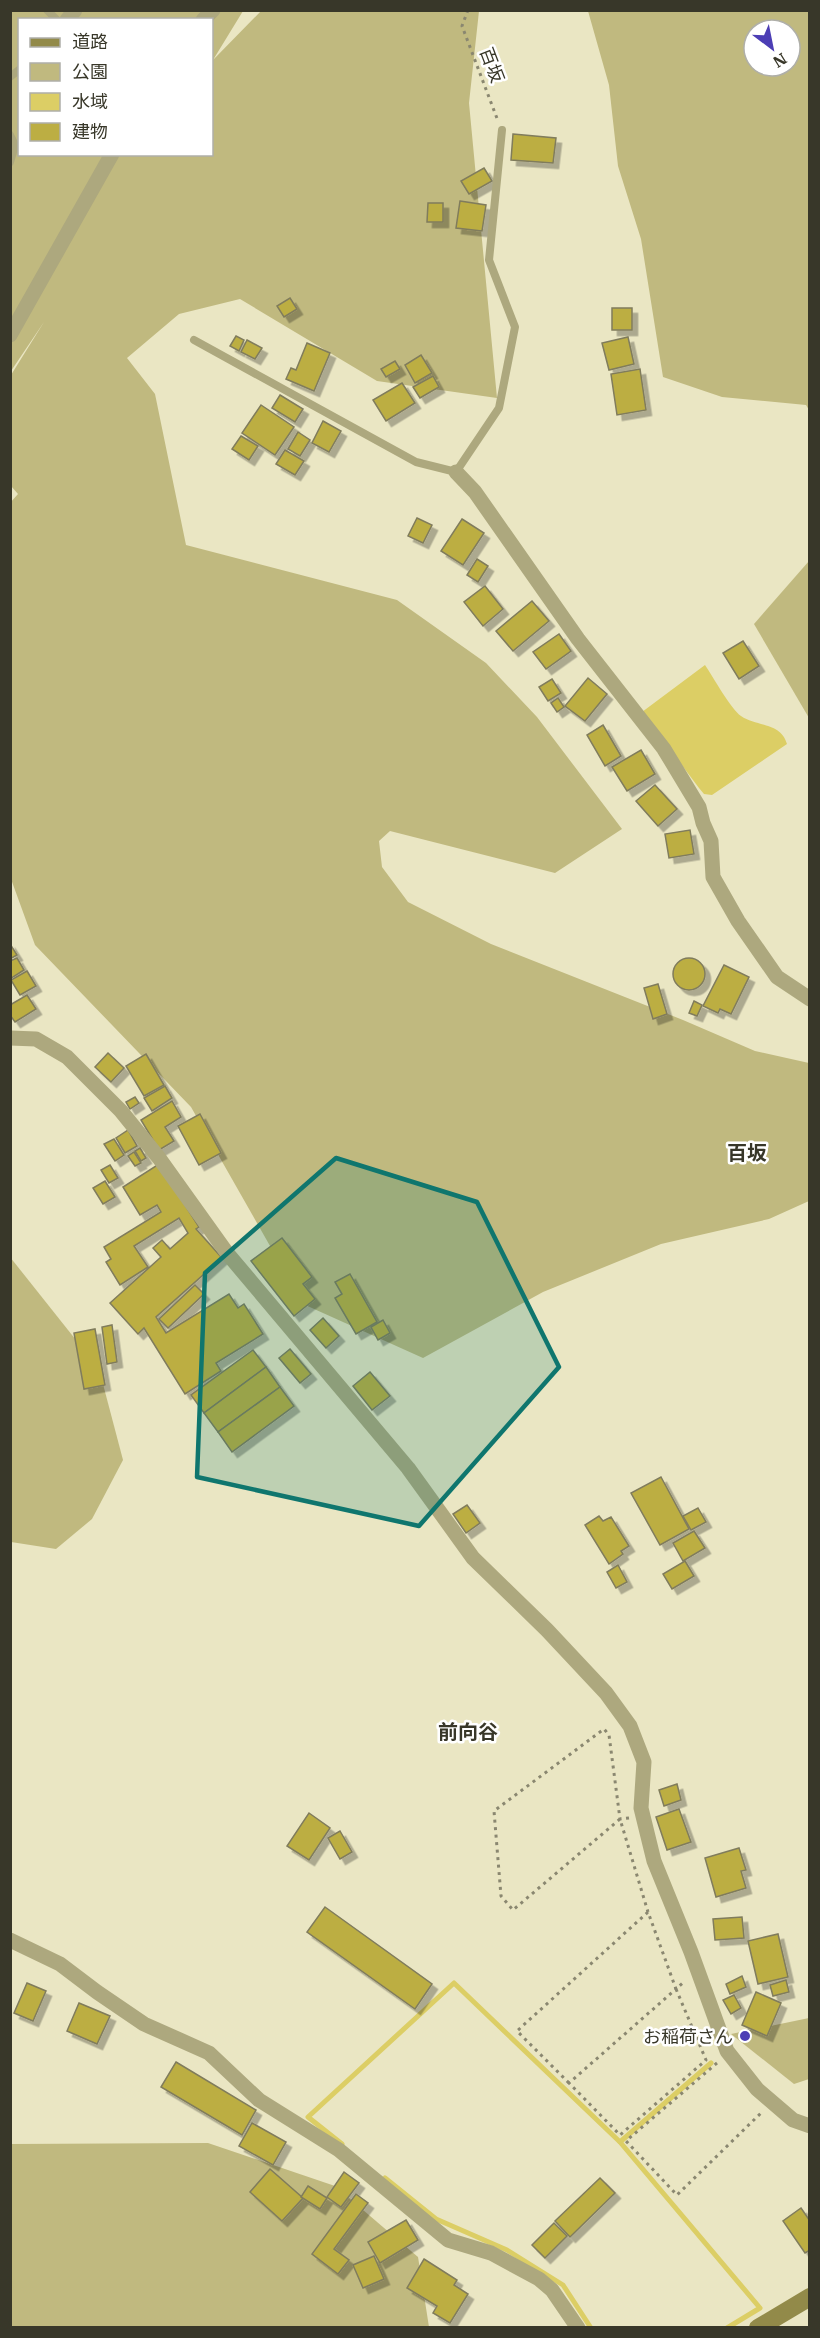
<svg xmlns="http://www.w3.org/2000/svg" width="820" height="2338" viewBox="0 0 820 2338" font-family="'IBM Plex Serif','Noto Sans JP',serif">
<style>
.green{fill:#c0b97f;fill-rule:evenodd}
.water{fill:#dcce65}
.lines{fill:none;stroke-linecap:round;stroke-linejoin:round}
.stream{stroke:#dcce65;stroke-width:5}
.building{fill:#bcae43;stroke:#807c5c;stroke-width:1.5;filter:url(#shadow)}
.path{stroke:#8a8770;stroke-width:3;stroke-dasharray:3 4.5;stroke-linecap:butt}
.lane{stroke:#ada87e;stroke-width:8}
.street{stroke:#ada87e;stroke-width:15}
.secondary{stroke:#928a49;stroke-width:18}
.marked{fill:#0f766e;fill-opacity:0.2;stroke:#0f766e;stroke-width:4.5;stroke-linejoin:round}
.poi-dot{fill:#4c3eb5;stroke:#fff;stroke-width:2}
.labels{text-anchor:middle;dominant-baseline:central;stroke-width:5;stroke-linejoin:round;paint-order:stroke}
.street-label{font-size:18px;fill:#383729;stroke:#fff}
.poi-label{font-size:18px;fill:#383729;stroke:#fff;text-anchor:end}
.neighbourhood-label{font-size:20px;font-weight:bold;fill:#383729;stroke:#fff}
</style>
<defs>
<filter id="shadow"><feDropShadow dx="5.5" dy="5.5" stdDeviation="0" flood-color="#0004"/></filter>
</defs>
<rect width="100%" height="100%" fill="#eae6c3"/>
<g class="green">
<path d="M11 11H243L213 60 261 11H479L469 103 497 398 377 381 240 299 179 314 127 358 155 394 186 545 397 600 486 663 537 717 622 829 555 873 390 831 379 841 382 867 408 902 491 944 683 1020 755 1051 809 1063V1201L769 1219 661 1244 543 1292 423 1358 303 1304 191 1107 35 945 11 879 10 503 18 494 11 486V375L44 322 11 371ZM20 20H212V154H20Z"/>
<path d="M588 11H809V410L806 405 722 397 663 377 641 239 618 166 609 85ZM754 30H790V66H754Z"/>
<polygon points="809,561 809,718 754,624"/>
<polygon points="10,1257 99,1369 123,1460 92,1519 56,1549 11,1542"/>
<polygon points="809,2018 809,2079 794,2084 731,2034"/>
<polygon points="208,2143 335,2186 418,2257 429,2327 11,2327 10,2144"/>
</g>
<path class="water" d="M705 665C713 677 731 709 741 716 757 727 781 722 787 744L712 795 704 794 699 788 642 712Z"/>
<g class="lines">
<g class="stream">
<polyline points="620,2142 760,2308 727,2328"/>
<polyline points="342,2144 308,2117 454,1983 620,2142 711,2063"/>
<polyline points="385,2178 436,2219 507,2250 563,2285 591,2328"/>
</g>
</g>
<g class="building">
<polygon points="513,134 556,138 553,163 511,160"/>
<polygon points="484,168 492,181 469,194 461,181"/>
<polygon points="460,201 486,205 482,231 456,228"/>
<polygon points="428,203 443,203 443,222 427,222"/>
<polygon points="290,298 297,309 284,317 277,306"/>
<rect x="612" y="308" width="20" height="22"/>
<polygon points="236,336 244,340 239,351 230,346"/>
<polygon points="628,337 634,364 609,370 602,343"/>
<polygon points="247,340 262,348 255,359 241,352"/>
<polygon points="307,343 330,353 314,391 286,379 291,368 296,370"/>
<polygon points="421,355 432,373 415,383 405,365"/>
<polygon points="395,361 400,369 386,377 381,369"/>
<polygon points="640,369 646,410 617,415 611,374"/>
<polygon points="433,376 439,387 420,398 413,387"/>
<polygon points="402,383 415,403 386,421 373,400"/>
<polygon points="280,395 303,409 295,422 272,408"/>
<polygon points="261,405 294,427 275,455 242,433"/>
<polygon points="323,421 341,431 329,452 312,443"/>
<polygon points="298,432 310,440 300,456 288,449"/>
<polygon points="241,436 258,446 249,460 232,449"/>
<polygon points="285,450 304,461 295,475 276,464"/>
<polygon points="417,518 432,525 423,543 408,536"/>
<polygon points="462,519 484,533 463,565 441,551"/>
<polygon points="477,559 488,566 478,582 467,575"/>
<polygon points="485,586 503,609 483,626 464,602"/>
<polygon points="532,601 549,621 513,651 496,631"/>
<polygon points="559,634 571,651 546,669 533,652"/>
<polygon points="743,641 759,666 739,679 723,653"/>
<polygon points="588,678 607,694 585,721 565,706"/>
<polygon points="552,679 561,693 548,701 539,687"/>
<polygon points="558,698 564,707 557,712 551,703"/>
<polygon points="603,725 621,756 605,766 587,735"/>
<polygon points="641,750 655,774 627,791 612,767"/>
<polygon points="655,785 677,809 658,826 636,801"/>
<polygon points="690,830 694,854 669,858 665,834"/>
<polygon points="10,944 17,955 10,959"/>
<polygon points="17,958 24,970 10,979 10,961"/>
<circle cx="689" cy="974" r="16"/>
<polygon points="724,965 749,977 731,1014 720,1009 718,1013 703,1006"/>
<polygon points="27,971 36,986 20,995 11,980"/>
<polygon points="658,984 667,1014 653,1019 644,988"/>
<polygon points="27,995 36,1009 15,1022 10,1015 10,1005"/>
<polygon points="694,1001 702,1005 697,1016 689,1013"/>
<polygon points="108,1053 124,1068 111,1082 95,1067"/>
<polygon points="146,1054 164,1085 144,1096 126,1066"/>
<polygon points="165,1086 172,1098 152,1111 144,1098"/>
<polygon points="135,1097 139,1103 130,1109 126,1102"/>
<polygon points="172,1101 181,1117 165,1127 174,1141 159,1150 141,1120"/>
<polygon points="200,1114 221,1153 199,1165 178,1126"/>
<polygon points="128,1130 137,1146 125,1153 116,1138"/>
<polygon points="114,1139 124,1155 115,1161 104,1144"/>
<polygon points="140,1148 146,1158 141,1161 135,1151"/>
<polygon points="134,1152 141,1163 135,1166 128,1156"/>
<polygon points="159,1164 199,1227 196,1229 222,1258 156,1317 166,1333 229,1294 238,1308 244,1304 263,1334 216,1363 221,1371 185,1394 144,1328 138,1334 110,1303 161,1257 153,1248 162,1240 170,1249 188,1233 179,1218 134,1246 148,1267 120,1285 106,1262 111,1259 104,1247 161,1212 157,1205 140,1215 123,1187"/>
<polygon points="110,1165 118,1178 109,1183 101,1170"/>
<polygon points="105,1181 115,1197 103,1204 93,1188"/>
<polygon points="282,1238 312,1277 303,1284 315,1299 294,1316 251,1261"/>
<polygon points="350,1274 377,1322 356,1334 335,1298 342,1294 335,1282"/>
<polygon points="195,1285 204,1294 168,1328 159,1319"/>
<polygon points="323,1318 339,1336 326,1348 310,1330"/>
<polygon points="383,1320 390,1333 378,1340 371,1327"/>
<polygon points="112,1325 117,1362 107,1364 102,1327"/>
<polygon points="95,1329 105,1385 84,1389 74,1333"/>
<polygon points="290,1349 311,1374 300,1383 279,1358"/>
<polygon points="253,1350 266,1367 204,1413 191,1395"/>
<polygon points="266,1367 280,1387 218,1432 204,1413"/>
<polygon points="370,1372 390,1396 372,1410 353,1386"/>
<polygon points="280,1387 294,1406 232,1452 218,1432"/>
<polygon points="661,1477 689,1529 660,1545 631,1493"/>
<polygon points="467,1505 480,1523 466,1533 453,1514"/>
<polygon points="698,1508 706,1522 691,1530 683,1516"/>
<polygon points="599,1516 603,1521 611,1517 629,1546 621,1551 623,1554 609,1564 585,1525"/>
<polygon points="694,1531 705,1548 683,1561 673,1543"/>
<polygon points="685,1561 694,1576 672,1589 663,1574"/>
<polygon points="618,1565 627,1582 616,1588 607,1572"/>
<polygon points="677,1784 681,1800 664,1806 659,1790"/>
<polygon points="679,1809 691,1842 667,1850 656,1817"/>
<polygon points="309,1813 330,1828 309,1860 287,1846"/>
<polygon points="340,1831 352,1852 340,1859 328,1838"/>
<polygon points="739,1848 746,1870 741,1871 746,1888 716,1897 705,1858"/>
<polygon points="325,1907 432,1984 415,2009 307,1932"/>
<polygon points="742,1917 744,1938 715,1940 713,1919"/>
<polygon points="778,1934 788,1977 758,1984 748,1941"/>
<polygon points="742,1976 746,1987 730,1994 726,1984"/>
<polygon points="786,1980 789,1992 773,1996 770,1985"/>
<polygon points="27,1983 46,1991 33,2021 14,2013"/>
<polygon points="756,1992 781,2003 767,2036 742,2025"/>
<polygon points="734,1995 741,2008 731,2014 723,2000"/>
<polygon points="79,2003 110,2016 97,2044 67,2031"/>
<polygon points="176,2062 256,2110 242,2135 161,2087"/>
<polygon points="252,2123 286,2142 273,2165 239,2146"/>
<polygon points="270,2169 303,2198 282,2221 250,2192"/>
<polygon points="344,2172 359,2183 341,2207 327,2197"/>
<polygon points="600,2178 615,2193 570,2237 555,2221"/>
<polygon points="308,2186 327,2198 320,2209 301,2197"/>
<polygon points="356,2194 368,2203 334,2249 349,2260 338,2274 312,2254"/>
<polygon points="801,2208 810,2221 810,2250 805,2253 783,2221"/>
<polygon points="406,2220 418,2240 380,2263 368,2242"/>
<polygon points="554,2223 567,2236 545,2258 532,2245"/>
<polygon points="374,2256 384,2279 363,2288 353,2265"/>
<polygon points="424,2259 457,2280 454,2285 468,2294 450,2323 433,2313 437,2306 407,2288"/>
</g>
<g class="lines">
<g class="path">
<polyline points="468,10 462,26 498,121"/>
<polyline points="629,1818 620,1819 609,1735 604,1729 494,1811 501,1896 513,1910 620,1819 648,1912"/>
<polygon points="676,1989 706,2060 620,2135 569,2083"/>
<polyline points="717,2063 626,2141 677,2195 761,2113"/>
<polyline points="569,2083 517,2031 648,1912 676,1989 685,1981"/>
</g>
<g class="lane">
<polyline points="47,10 57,20"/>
<polyline points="10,77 20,69"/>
<polyline points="10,135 15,145 10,162"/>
<polyline points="194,340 416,462 456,472 499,408 515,327 489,260 502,130"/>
</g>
<g class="street">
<polyline points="67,20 75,10"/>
<polyline points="203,20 213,10"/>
<polyline points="10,335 112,154"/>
<polyline points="456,472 475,492 578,639 664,749 699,807 703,823 711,841 713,877 738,921 777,977 810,999"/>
<polyline points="10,1038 36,1039 67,1057 121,1111 159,1158 227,1253 408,1468 473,1558 547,1630 606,1693 630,1726 644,1762 641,1808 654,1861 691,1952 727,2051 757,2089 793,2120 810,2126"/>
<polyline points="10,1940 60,1964 97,1992 144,2024 209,2053 259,2100 339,2150 448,2240 491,2253 539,2279 552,2290 578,2328"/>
</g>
<polyline class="secondary" points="758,2328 810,2297"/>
</g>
<path class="marked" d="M336 1158 477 1202 559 1367 419 1526 197 1477 205 1273Z"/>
<circle class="poi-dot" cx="745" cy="2036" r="6"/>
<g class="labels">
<g class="street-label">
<text transform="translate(492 65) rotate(69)">百坂</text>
</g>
<g class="poi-label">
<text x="733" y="2036">お稲荷さん</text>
</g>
<g class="neighbourhood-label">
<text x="747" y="1152">百坂</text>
<text x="468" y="1731">前向谷</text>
</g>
</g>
<rect width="820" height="2338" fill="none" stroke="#383729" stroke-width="24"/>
<rect x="18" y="18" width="195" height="138" fill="#ffffff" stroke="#afafa9" stroke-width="1.5"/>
<rect x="30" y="38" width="30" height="9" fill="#928a49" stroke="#afafa9" stroke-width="1.5"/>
<text x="72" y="48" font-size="18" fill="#383729">道路</text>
<rect x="30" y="63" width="30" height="18" fill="#c0b97f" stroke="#afafa9" stroke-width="1.5"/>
<text x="72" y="78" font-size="18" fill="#383729">公園</text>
<rect x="30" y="93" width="30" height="18" fill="#dcce65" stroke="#afafa9" stroke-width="1.5"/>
<text x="72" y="108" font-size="18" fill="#383729">水域</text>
<rect x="30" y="123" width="30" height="18" fill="#bcae43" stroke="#afafa9" stroke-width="1.5"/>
<text x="72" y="138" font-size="18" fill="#383729">建物</text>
<g transform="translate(772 48) rotate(148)"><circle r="28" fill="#ffffff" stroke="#afafa9" stroke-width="1.5"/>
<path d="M0-4.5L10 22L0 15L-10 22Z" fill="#4c3eb5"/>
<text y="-9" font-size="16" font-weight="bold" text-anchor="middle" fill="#383729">N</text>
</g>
</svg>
